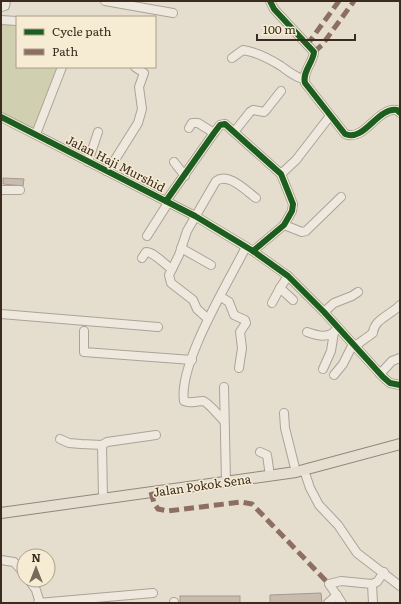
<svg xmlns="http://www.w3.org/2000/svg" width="401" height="604" viewBox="0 0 401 604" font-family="Literata,serif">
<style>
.cemetery{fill:#d0cfaf}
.building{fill:#c9bcaf;stroke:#a6998d}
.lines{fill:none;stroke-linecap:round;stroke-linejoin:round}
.minor-casing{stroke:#aaa397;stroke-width:10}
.major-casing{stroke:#90887e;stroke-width:12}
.minor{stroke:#eee8df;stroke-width:8}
.major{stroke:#e5ded1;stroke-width:10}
.quiet{stroke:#8d6e63;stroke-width:5;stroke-dasharray:10 5;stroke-linecap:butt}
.cycleway-casing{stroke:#f6ebd3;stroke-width:8}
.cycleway{stroke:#1b5e20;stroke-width:6}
.labels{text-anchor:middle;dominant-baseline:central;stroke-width:3;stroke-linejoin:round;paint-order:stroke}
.street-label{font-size:12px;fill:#3a2b1e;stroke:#f6ebd3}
</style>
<rect width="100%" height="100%" fill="#e5dece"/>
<polygon class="cemetery" points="1,24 17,24 17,67 58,67 35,130 1,113"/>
<g class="building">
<polygon points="3,178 24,179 23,186 3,184"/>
<polygon points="321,593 322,603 270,603 270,595"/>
<rect x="180" y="596" width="60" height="7"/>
</g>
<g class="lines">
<g class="minor-casing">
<g id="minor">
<polyline points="105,1 173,13"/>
<path d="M270 1 274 9 314 52C313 63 302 72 305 83L345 134C365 142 377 107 397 110L400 113"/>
<polyline points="1,7 5,6 6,1"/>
<polyline points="1,20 17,21"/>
<path d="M232 58 243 50C256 52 270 59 281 66 288 71 296 78 304 79"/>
<polyline points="1,117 195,216 253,251 288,276 324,312 383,377 390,383 400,385"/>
<polyline points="189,128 192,123 198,123 214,133"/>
<polyline points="234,132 250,112 253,110 264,112 266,110 281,91"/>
<polyline points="36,134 62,67"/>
<polyline points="88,162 98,132"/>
<polyline points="174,162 185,176"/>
<polyline points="106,171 111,166 138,123 142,109 139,87 144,73 135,67"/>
<polyline points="281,174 296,160 330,116"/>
<polyline points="1,190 20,190"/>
<polyline points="166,201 214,133 220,125 225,124 281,174 293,204 292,211 284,225 253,251"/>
<polyline points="284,225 302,232 306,231 341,197"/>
<polyline points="147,236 168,203"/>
<polyline points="181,248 211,265"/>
<path d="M142 258 146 252C154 252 165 265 172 269"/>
<polyline points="288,276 280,288 293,300"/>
<polyline points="221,297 229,302 234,315 245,320 246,323 240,332 242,348 239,368"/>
<polyline points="272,303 280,288"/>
<polyline points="324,312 334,303 352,296 358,292"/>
<polyline points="1,314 158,327"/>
<path d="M208 319 197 309 193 300 171 283 169 275 179 255 187 231 216 181C229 172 246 191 256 198"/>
<polyline points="84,331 84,352 192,360"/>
<path d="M307 332C318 336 329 339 337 329"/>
<path d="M355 346 373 333C374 319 391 315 400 305"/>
<polyline points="323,369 331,351 334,332"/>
<polyline points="380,374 392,361 400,358"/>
<polyline points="334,375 343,364 353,344"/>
<polyline points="224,387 226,482"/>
<polyline points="284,413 285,428 296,472"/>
<path d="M224 421C220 417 208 402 203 401 196 401 190 404 184 401 178 364 229 281 246 247"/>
<polyline points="60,439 69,443 81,444 102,445 107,442 156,435"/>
<polyline points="102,445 103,498"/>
<polyline points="260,452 267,455 270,476"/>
<polyline points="304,470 310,488 319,505 338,525 357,553 400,586"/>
<polyline points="1,560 14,562 24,573"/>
<polyline points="29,580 36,590 40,603"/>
<polyline points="372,584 373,603"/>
<polyline points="174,602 174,603"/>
<polyline points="38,603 153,593"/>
<polyline points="328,603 337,595"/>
<polyline points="342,603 329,584 341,581 372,584 377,582 384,572"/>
</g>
</g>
<g class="major-casing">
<polyline id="major" points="1,513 296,472 400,444"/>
</g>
<use href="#minor" class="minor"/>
<use href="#major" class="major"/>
<g class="quiet">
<polyline points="307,45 339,1"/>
<polyline points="314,52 322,45 354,1"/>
<polyline points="151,492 154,503 158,509 168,511 241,502 252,504 329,584"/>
</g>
<g class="cycleway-casing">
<g id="cycleway">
<path d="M270 1 274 9 314 52C313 63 302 72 305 83L345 134C365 142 377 107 397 110L400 113"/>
<polyline points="1,117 195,216 253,251 288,276 324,312 383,377 390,383 400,385"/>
<polyline points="166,201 214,133 220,125 225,124 281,174 293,204 292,211 284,225 253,251"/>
</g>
</g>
<use href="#cycleway" class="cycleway"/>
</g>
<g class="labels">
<g class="street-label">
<text transform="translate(116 163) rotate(27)">Jalan Haji Murshid</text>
<text transform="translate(202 485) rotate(-8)">Jalan Pokok Sena</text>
</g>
</g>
<rect width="401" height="604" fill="none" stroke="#3a2b1e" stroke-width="4"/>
<rect x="16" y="16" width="140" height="52" fill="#f6ebd3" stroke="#ab9e8b"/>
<rect x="24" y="29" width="20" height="6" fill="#1b5e20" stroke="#ab9e8b"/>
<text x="52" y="36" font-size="12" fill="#3a2b1e">Cycle path</text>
<rect x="24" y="49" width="20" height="6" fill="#8d6e63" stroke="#ab9e8b"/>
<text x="52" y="56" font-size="12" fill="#3a2b1e">Path</text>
<g transform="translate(36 568)"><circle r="19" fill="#f6ebd3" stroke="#ab9e8b"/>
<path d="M0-3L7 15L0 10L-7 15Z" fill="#766a5c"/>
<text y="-6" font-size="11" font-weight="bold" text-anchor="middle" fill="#3a2b1e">N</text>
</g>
<path d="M257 34v6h98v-6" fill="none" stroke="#3a2b1e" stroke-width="2"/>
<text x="263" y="34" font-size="12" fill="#3a2b1e" stroke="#f6ebd3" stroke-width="3" paint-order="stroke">100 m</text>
</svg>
